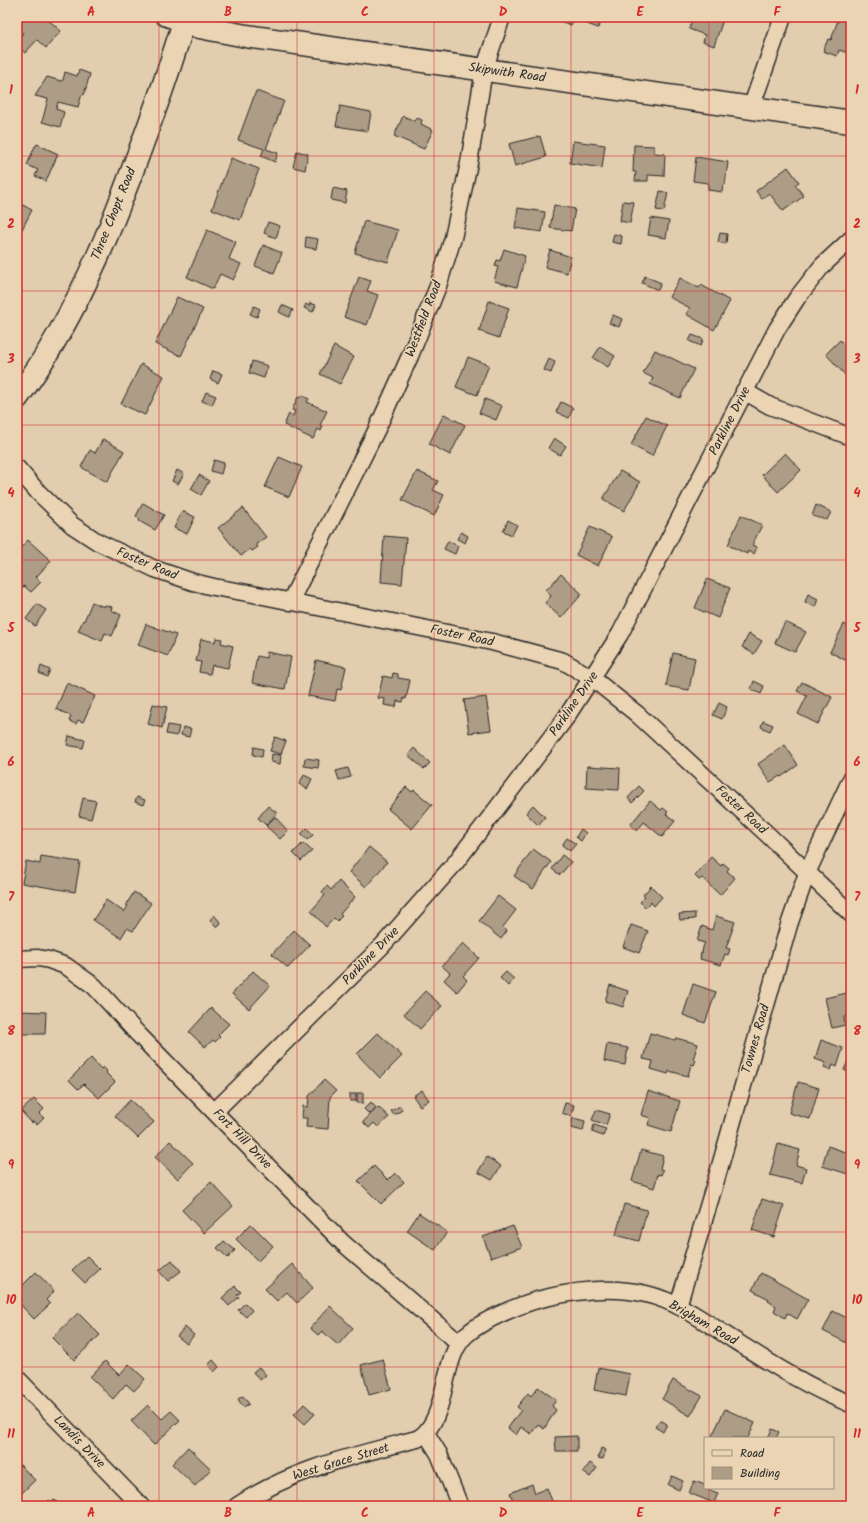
<svg xmlns="http://www.w3.org/2000/svg" width="868" height="1523" viewBox="0 0 868 1523" font-family="Kalam,sans-serif">
<style>
.building{fill:#ad9d87;stroke:#2b2b2b}
.lines{fill:none;stroke-linecap:round;stroke-linejoin:round}
.minor-casing{stroke:#2b2b2b;stroke-width:19}
.secondary-casing{stroke:#2b2b2b;stroke-width:25}
.minor{stroke:#ead4b3;stroke-width:16}
.secondary{stroke:#ead4b3;stroke-width:22}
.grid{fill:none;stroke:#d62828;stroke-width:1;stroke-opacity:0.55}
.labels{text-anchor:middle;dominant-baseline:central;stroke-width:3;stroke-linejoin:round;paint-order:stroke}
.street-label{font-size:13px;fill:#2b2b2b;stroke:#ead4b3}
.neatline{fill:none;stroke:#d62828;stroke-width:1.5}
.grid-label{font-size:13px;text-anchor:middle;font-weight:bold;fill:#d62828}
</style>
<rect width="100%" height="100%" fill="#e2cdae"/>
<filter id="ink" filterUnits="userSpaceOnUse"><feTurbulence type="fractalNoise" baseFrequency=".025" numOctaves="2"/><feDisplacementMap in="SourceGraphic" scale="8" xChannelSelector="R" yChannelSelector="G"/><feConvolveMatrix kernelMatrix="1 2 1 2 8 2 1 2 1" color-interpolation-filters="sRGB"/></filter>
<g filter="url(#ink)">
<g class="building">
<polygon points="20,17 45,17 61,31 46,48 37,40 25,53 17,46 17,41 23,33 17,28 17,20"/>
<polygon points="562,17 602,17 598,28 574,19 571,25 560,21"/>
<polygon points="684,17 724,17 714,46 703,42 705,35 689,29 692,20"/>
<polygon points="839,17 851,17 851,54 839,50 837,56 823,51 828,39 831,40"/>
<polygon points="79,70 90,74 84,95 82,94 78,107 58,102 56,109 64,112 60,127 42,122 48,99 35,96 47,77 61,81 63,80 65,72 77,76"/>
<polygon points="256,91 284,101 266,149 278,153 275,162 261,156 264,149 238,140"/>
<polygon points="340,106 371,112 368,131 336,126"/>
<polygon points="403,116 415,121 417,118 422,120 421,124 433,130 424,149 394,136"/>
<polygon points="540,136 546,157 515,166 509,144"/>
<polygon points="573,141 605,145 602,168 570,163"/>
<polygon points="37,144 58,154 46,181 35,176 38,170 27,165 35,146 36,146"/>
<polygon points="634,145 654,146 654,153 665,154 664,176 648,175 648,181 635,181 636,172 633,172"/>
<polygon points="297,151 308,154 305,170 293,167"/>
<polygon points="696,157 728,162 725,185 723,185 722,192 708,190 708,183 693,181"/>
<polygon points="231,158 259,169 240,220 212,209"/>
<polygon points="788,167 799,182 795,185 804,196 783,211 769,193 762,199 756,191"/>
<polygon points="333,188 347,191 345,203 331,200"/>
<polygon points="660,191 668,193 664,211 656,210"/>
<polygon points="623,201 634,202 630,223 620,221"/>
<polygon points="17,202 32,210 17,239"/>
<polygon points="554,205 575,209 571,231 550,228"/>
<polygon points="518,208 545,212 542,232 515,228"/>
<polygon points="651,218 669,221 666,238 648,235"/>
<polygon points="364,221 398,230 388,262 355,253"/>
<polygon points="268,222 280,226 276,238 264,233"/>
<polygon points="207,230 236,242 229,259 241,264 233,280 220,274 213,289 187,277"/>
<polygon points="720,233 727,234 726,244 718,242"/>
<polygon points="614,234 622,236 621,244 612,242"/>
<polygon points="306,237 318,239 316,249 305,247"/>
<polygon points="263,245 282,253 274,273 255,266"/>
<polygon points="504,249 525,256 517,287 494,281 498,267 495,266 497,260 500,261"/>
<polygon points="550,250 571,257 567,273 545,267"/>
<polygon points="645,276 661,283 658,290 642,283"/>
<polygon points="359,277 371,281 367,291 378,295 367,325 344,317"/>
<polygon points="680,278 699,288 701,285 730,301 714,330 686,314 690,308 669,297"/>
<polygon points="177,297 203,309 181,356 155,344"/>
<polygon points="489,301 509,308 499,338 479,331"/>
<polygon points="310,303 316,305 313,312 304,308 306,304 309,306"/>
<polygon points="282,305 293,310 289,317 279,312"/>
<polygon points="254,306 260,309 257,317 250,314"/>
<polygon points="613,315 622,319 619,327 609,323"/>
<polygon points="692,335 703,339 701,346 689,341"/>
<polygon points="840,340 851,351 851,373 847,377 826,354"/>
<polygon points="334,346 354,357 340,384 320,374"/>
<polygon points="600,347 615,356 608,367 593,358"/>
<polygon points="655,350 694,369 680,398 650,384 653,378 643,373"/>
<polygon points="468,357 489,365 477,395 456,387"/>
<polygon points="549,359 555,362 551,373 544,370"/>
<polygon points="252,361 268,366 264,378 249,373"/>
<polygon points="141,364 164,376 145,415 121,404"/>
<polygon points="213,371 222,374 218,383 210,379"/>
<polygon points="206,392 216,396 212,405 202,401"/>
<polygon points="301,395 309,399 307,402 327,411 320,425 323,426 321,431 318,429 313,439 284,425 289,414 293,416 295,411 292,410 298,397 300,398"/>
<polygon points="485,399 502,406 496,420 479,413"/>
<polygon points="561,402 573,408 569,418 556,412"/>
<polygon points="444,414 465,425 450,455 429,444"/>
<polygon points="646,416 667,426 652,456 631,445"/>
<polygon points="554,438 566,446 560,455 548,448"/>
<polygon points="103,439 124,451 107,482 81,467 90,450 95,453"/>
<polygon points="785,453 801,470 778,492 762,475"/>
<polygon points="279,457 302,467 289,497 265,487"/>
<polygon points="214,460 224,463 221,474 211,471"/>
<polygon points="177,470 184,474 178,484 172,481"/>
<polygon points="417,471 438,481 433,490 444,495 434,516 402,500"/>
<polygon points="620,471 640,482 624,511 603,499"/>
<polygon points="199,475 209,481 201,495 191,489"/>
<polygon points="143,503 164,515 155,530 139,521 140,519 136,516"/>
<polygon points="816,505 831,512 827,520 812,516"/>
<polygon points="243,508 266,537 256,544 258,547 252,551 250,549 241,556 218,528"/>
<polygon points="182,511 195,517 187,534 174,528"/>
<polygon points="741,515 762,525 752,545 757,547 754,554 748,551 747,554 728,545"/>
<polygon points="508,520 517,525 512,535 503,531"/>
<polygon points="590,527 612,537 598,566 576,555"/>
<polygon points="461,532 468,536 465,543 457,539"/>
<polygon points="384,536 406,538 402,584 381,582"/>
<polygon points="28,540 51,561 36,577 41,582 31,592 24,586 17,594 17,552"/>
<polygon points="448,541 458,546 455,554 444,549"/>
<polygon points="561,574 582,594 561,618 545,603 551,596 546,590"/>
<polygon points="707,579 730,588 718,618 695,608"/>
<polygon points="808,594 818,599 815,607 805,602"/>
<polygon points="92,602 104,607 105,605 112,607 111,610 121,615 112,636 105,633 102,641 78,631 83,620 84,621"/>
<polygon points="37,604 46,610 35,626 26,619"/>
<polygon points="785,622 806,632 795,652 775,643"/>
<polygon points="146,624 176,635 168,656 138,645"/>
<polygon points="844,624 851,628 851,659 849,662 830,652"/>
<polygon points="749,634 762,641 754,654 742,647"/>
<polygon points="216,638 222,639 221,643 233,646 228,668 212,665 210,674 199,672 201,662 196,661 201,639 215,642"/>
<polygon points="267,652 291,657 285,689 252,683 257,656 266,658"/>
<polygon points="673,653 695,658 689,690 666,686"/>
<polygon points="316,660 346,667 341,690 337,689 335,701 308,696"/>
<polygon points="41,666 50,670 47,677 39,673"/>
<polygon points="393,673 398,674 398,678 410,680 406,699 404,698 403,702 397,701 396,707 384,705 385,699 378,698 383,676 392,678"/>
<polygon points="754,681 764,686 761,694 751,689"/>
<polygon points="802,682 832,697 818,724 798,714 807,696 797,691"/>
<polygon points="67,683 95,696 83,722 78,720 76,724 69,721 71,716 56,709"/>
<polygon points="486,697 491,730 469,733 464,700"/>
<polygon points="719,703 727,707 722,719 713,715"/>
<polygon points="153,704 167,707 162,728 148,724"/>
<polygon points="763,721 773,725 770,731 761,727"/>
<polygon points="168,725 179,727 177,736 166,734"/>
<polygon points="183,727 191,729 189,737 181,735"/>
<polygon points="69,736 85,740 83,748 67,745"/>
<polygon points="275,737 286,741 281,754 270,751"/>
<polygon points="785,745 798,765 781,777 780,776 770,782 758,764"/>
<polygon points="254,747 263,749 262,757 253,755"/>
<polygon points="414,748 430,763 424,769 408,755"/>
<polygon points="272,754 281,755 280,764 271,762"/>
<polygon points="305,758 319,760 318,768 304,766"/>
<polygon points="587,766 620,768 619,790 586,788"/>
<polygon points="348,768 351,777 339,780 336,771"/>
<polygon points="304,775 312,779 307,789 299,784"/>
<polygon points="639,786 644,791 632,803 628,798"/>
<polygon points="406,787 412,792 414,790 432,805 412,829 388,809"/>
<polygon points="137,797 145,800 143,805 135,802"/>
<polygon points="83,798 96,801 91,819 79,816"/>
<polygon points="650,801 661,810 663,808 668,812 666,814 675,821 662,837 644,822 637,831 630,825"/>
<polygon points="533,805 545,817 538,825 526,813"/>
<polygon points="268,806 277,813 266,825 258,818"/>
<polygon points="275,817 288,831 280,839 266,826"/>
<polygon points="307,828 313,835 307,840 301,834"/>
<polygon points="581,829 586,833 581,841 576,837"/>
<polygon points="567,838 576,844 570,851 562,845"/>
<polygon points="303,843 312,851 301,861 293,853"/>
<polygon points="369,847 387,862 366,887 349,872"/>
<polygon points="533,849 551,862 533,889 514,876"/>
<polygon points="562,855 571,862 560,875 552,869"/>
<polygon points="41,856 80,862 75,892 22,883 26,861 40,864"/>
<polygon points="711,857 721,866 723,863 729,868 727,871 735,878 720,895 702,878 699,880 695,876"/>
<polygon points="339,881 355,897 340,914 342,916 337,921 334,918 326,927 311,911 325,895 322,892 327,886 331,890"/>
<polygon points="651,886 662,897 654,906 651,902 646,908 640,902 645,897 643,895"/>
<polygon points="134,892 151,903 133,931 127,928 121,938 93,920 106,900 124,912 128,906 126,905"/>
<polygon points="498,896 516,910 503,927 507,931 501,939 479,921"/>
<polygon points="695,913 695,919 680,920 679,914"/>
<polygon points="214,915 221,923 217,927 210,920"/>
<polygon points="716,916 735,922 726,948 730,949 728,955 725,954 721,965 700,959 701,956 700,956 701,953 702,953 703,947 705,943 697,941 702,926 712,930"/>
<polygon points="631,925 648,931 639,953 623,947"/>
<polygon points="294,930 310,945 288,968 272,954"/>
<polygon points="463,943 479,958 463,976 467,980 457,992 444,980 450,973 442,966"/>
<polygon points="253,971 270,986 249,1009 232,994"/>
<polygon points="506,972 514,979 508,986 500,978"/>
<polygon points="693,984 716,992 705,1023 683,1015"/>
<polygon points="610,985 628,991 623,1007 605,1001"/>
<polygon points="425,991 442,1006 420,1029 404,1014"/>
<polygon points="851,992 851,1015 844,1017 845,1025 832,1028 825,998"/>
<polygon points="211,1008 229,1024 218,1035 220,1037 215,1042 213,1040 205,1047 189,1032"/>
<polygon points="17,1011 46,1012 45,1034 17,1034"/>
<polygon points="378,1033 402,1056 380,1078 357,1054"/>
<polygon points="650,1033 675,1040 676,1038 698,1044 693,1059 696,1060 694,1065 691,1064 688,1076 669,1071 668,1074 651,1069 653,1061 643,1059"/>
<polygon points="821,1040 843,1048 837,1067 833,1065 831,1070 824,1067 826,1063 815,1059"/>
<polygon points="607,1044 628,1048 625,1065 604,1061"/>
<polygon points="91,1058 101,1069 103,1067 107,1071 106,1073 115,1082 99,1098 84,1084 78,1089 69,1080"/>
<polygon points="848,1061 851,1062 851,1073 844,1070"/>
<polygon points="324,1080 336,1091 330,1097 328,1129 306,1127 307,1118 302,1118 303,1106 308,1107 309,1096"/>
<polygon points="798,1082 819,1088 810,1119 789,1113"/>
<polygon points="422,1090 429,1100 420,1106 413,1096"/>
<polygon points="648,1091 680,1101 671,1132 648,1125 650,1118 641,1115"/>
<rect x="357" y="1093" width="6" height="10"/>
<rect x="350" y="1094" width="6" height="7"/>
<polygon points="34,1099 44,1109 39,1114 44,1118 37,1125 33,1121 32,1123 21,1111"/>
<polygon points="130,1100 154,1122 138,1138 115,1116"/>
<polygon points="371,1102 376,1108 369,1114 364,1109"/>
<polygon points="565,1103 574,1105 571,1116 562,1113"/>
<polygon points="400,1106 402,1110 394,1115 391,1111"/>
<polygon points="378,1107 389,1117 378,1127 374,1123 369,1128 363,1122"/>
<polygon points="596,1110 610,1114 606,1125 592,1120"/>
<polygon points="573,1118 585,1121 583,1131 571,1128"/>
<polygon points="594,1125 606,1129 603,1136 592,1132"/>
<polygon points="170,1141 193,1163 178,1179 155,1157"/>
<polygon points="778,1144 800,1150 796,1165 806,1168 802,1183 770,1175"/>
<polygon points="828,1146 851,1154 851,1164 848,1174 822,1166"/>
<polygon points="641,1150 663,1156 660,1169 663,1170 661,1175 658,1174 654,1188 632,1181"/>
<polygon points="487,1157 501,1166 492,1180 478,1172"/>
<polygon points="374,1166 388,1180 395,1173 404,1182 381,1204 358,1181"/>
<polygon points="211,1182 233,1206 204,1233 182,1210"/>
<polygon points="762,1199 784,1206 774,1237 752,1230"/>
<polygon points="624,1204 647,1210 639,1241 616,1235"/>
<polygon points="419,1213 447,1232 435,1250 407,1231"/>
<polygon points="251,1224 273,1246 258,1261 236,1239"/>
<polygon points="513,1226 522,1247 491,1258 483,1237"/>
<polygon points="224,1241 235,1250 228,1258 217,1248"/>
<polygon points="87,1256 100,1269 85,1283 72,1270"/>
<polygon points="172,1260 181,1271 168,1281 159,1271"/>
<polygon points="292,1264 313,1288 297,1303 287,1292 277,1301 265,1289"/>
<polygon points="36,1272 54,1291 46,1300 50,1304 34,1319 17,1301 17,1291"/>
<polygon points="761,1273 808,1299 797,1319 787,1313 785,1318 774,1311 776,1306 768,1301 769,1299 752,1290"/>
<polygon points="235,1286 241,1292 237,1295 239,1297 229,1306 222,1298"/>
<polygon points="245,1303 252,1310 246,1317 238,1310"/>
<polygon points="330,1306 353,1328 338,1345 322,1331 318,1335 310,1328"/>
<polygon points="833,1311 851,1320 851,1345 823,1331"/>
<polygon points="78,1313 100,1335 74,1360 52,1338"/>
<polygon points="185,1327 194,1335 187,1344 177,1336"/>
<polygon points="383,1359 391,1389 369,1395 361,1365"/>
<polygon points="213,1360 219,1367 214,1372 208,1365"/>
<polygon points="105,1361 119,1375 129,1364 145,1379 134,1391 126,1384 113,1399 90,1377"/>
<polygon points="259,1367 266,1375 260,1380 253,1372"/>
<polygon points="598,1368 630,1374 626,1396 594,1390"/>
<polygon points="673,1380 702,1396 690,1416 662,1399"/>
<polygon points="538,1387 556,1400 552,1406 556,1410 544,1429 538,1424 531,1434 521,1427 516,1435 508,1428 521,1410 517,1407 528,1393 531,1396"/>
<polygon points="243,1396 249,1404 243,1407 238,1399"/>
<polygon points="304,1404 315,1414 305,1424 294,1414"/>
<polygon points="148,1405 162,1419 171,1411 180,1420 154,1445 131,1421"/>
<polygon points="725,1409 755,1423 748,1438 711,1438"/>
<polygon points="660,1420 667,1424 663,1432 655,1427"/>
<polygon points="772,1429 779,1432 776,1438 768,1438"/>
<polygon points="577,1436 577,1451 556,1451 555,1437"/>
<polygon points="188,1447 211,1469 195,1486 172,1464"/>
<polygon points="601,1448 606,1450 603,1459 598,1458"/>
<polygon points="17,1462 35,1480 19,1496 17,1494"/>
<polygon points="590,1463 597,1468 590,1477 583,1472"/>
<polygon points="672,1476 683,1481 679,1490 668,1485"/>
<polygon points="694,1481 705,1485 705,1488 707,1488 707,1489 718,1493 714,1503 689,1493"/>
<polygon points="532,1484 535,1493 547,1488 554,1506 512,1506 515,1505 510,1493"/>
<polygon points="54,1499 61,1506 43,1506 49,1500 51,1502"/>
</g>
<g class="lines">
<g class="minor-casing">
<g id="minor">
<polyline points="164,17 184,24"/>
<polyline points="751,108 783,17"/>
<polyline points="744,391 770,406 851,437"/>
<polyline points="17,468 38,492 72,525 98,542 155,569 193,582 214,587 253,594 492,642 563,661 592,678 637,714 767,834 851,914"/>
<polyline points="290,602 377,429 410,356 438,286 453,238 469,163 484,70 502,17"/>
<polyline points="17,959 38,958 49,960 66,966 94,986 138,1034 343,1243 459,1343"/>
<polyline points="215,1111 382,946 456,862 565,719 620,634 777,329 797,298 822,266 851,239"/>
<polyline points="678,1306 716,1180 789,925 807,873 851,779"/>
<polyline points="17,1378 141,1506"/>
<polyline points="426,1433 439,1454 460,1506"/>
<path d="M237 1506C292 1469 353 1456 417 1439 420 1437 424 1435 426 1432 448 1408 442 1357 466 1335 482 1320 523 1303 545 1298 578 1290 613 1286 646 1294 679 1302 704 1321 732 1339 770 1363 809 1388 851 1404"/>
</g>
</g>
<g class="secondary-casing">
<g id="secondary">
<polyline points="184,24 246,36 851,122"/>
<path d="M17 398C85 307 123 198 161 92 170 67 177 42 186 17"/>
</g>
</g>
<use href="#minor" class="minor"/>
<use href="#secondary" class="secondary"/>
</g>
</g>
<path class="grid" d="M159 17V1506M297 17V1506M434 17V1506M571 17V1506M709 17V1438M17 156H851M17 291H851M17 425H851M17 560H851M17 694H851M17 829H851M17 963H851M17 1098H851M17 1232H851M17 1367H851M709 1488V1506"/>
<g class="labels">
<g class="street-label">
<text transform="translate(507 73) rotate(8)">Skipwith Road</text>
<text transform="translate(114 214) rotate(-68)">Three Chopt Road</text>
<text transform="translate(424 319) rotate(-69)">Westfield Road</text>
<text transform="translate(730 421) rotate(-63)">Parkline Drive</text>
<text transform="translate(147 564) rotate(23)">Foster Road</text>
<text transform="translate(462 636) rotate(12)">Foster Road</text>
<text transform="translate(574 704) rotate(-55)">Parkline Drive</text>
<text transform="translate(741 810) rotate(43)">Foster Road</text>
<text transform="translate(371 956) rotate(-46)">Parkline Drive</text>
<text transform="translate(756 1039) rotate(-74)">Townes Road</text>
<text transform="translate(242 1139) rotate(46)">Fort Hill Drive</text>
<text transform="translate(703 1323) rotate(30)">Brigham Road</text>
<text transform="translate(79 1442) rotate(46)">Landis Drive</text>
<text transform="translate(341 1462) rotate(-17)">West Grace Street</text>
</g>
</g>
<rect width="868" height="1523" fill="none" stroke="#ead4b3" stroke-width="44"/>
<rect x="704" y="1437" width="130" height="52" fill="#ead4b3" stroke="#9e907d"/>
<rect x="712" y="1450" width="20" height="6" fill="#ead4b3" stroke="#9e907d"/>
<text x="740" y="1457" font-size="12" fill="#2b2b2b">Road</text>
<rect x="712" y="1467" width="20" height="12" fill="#ad9d87" stroke="#9e907d"/>
<text x="740" y="1477" font-size="12" fill="#2b2b2b">Building</text>
<rect x="22" y="22" width="824" height="1479" class="neatline"/>
<g class="grid-label">
<text x="91" y="16">A</text>
<text x="228" y="16">B</text>
<text x="365" y="16">C</text>
<text x="503" y="16">D</text>
<text x="640" y="16">E</text>
<text x="777" y="16">F</text>
<text x="11" y="94">1</text>
<text x="857" y="94">1</text>
<text x="11" y="228">2</text>
<text x="857" y="228">2</text>
<text x="11" y="363">3</text>
<text x="857" y="363">3</text>
<text x="11" y="497">4</text>
<text x="857" y="497">4</text>
<text x="11" y="632">5</text>
<text x="857" y="632">5</text>
<text x="11" y="766">6</text>
<text x="857" y="766">6</text>
<text x="11" y="901">7</text>
<text x="857" y="901">7</text>
<text x="11" y="1035">8</text>
<text x="857" y="1035">8</text>
<text x="11" y="1169">9</text>
<text x="857" y="1169">9</text>
<text x="11" y="1304">10</text>
<text x="857" y="1304">10</text>
<text x="11" y="1438">11</text>
<text x="857" y="1438">11</text>
<text x="91" y="1517">A</text>
<text x="228" y="1517">B</text>
<text x="365" y="1517">C</text>
<text x="503" y="1517">D</text>
<text x="640" y="1517">E</text>
<text x="777" y="1517">F</text>
</g>
</svg>
